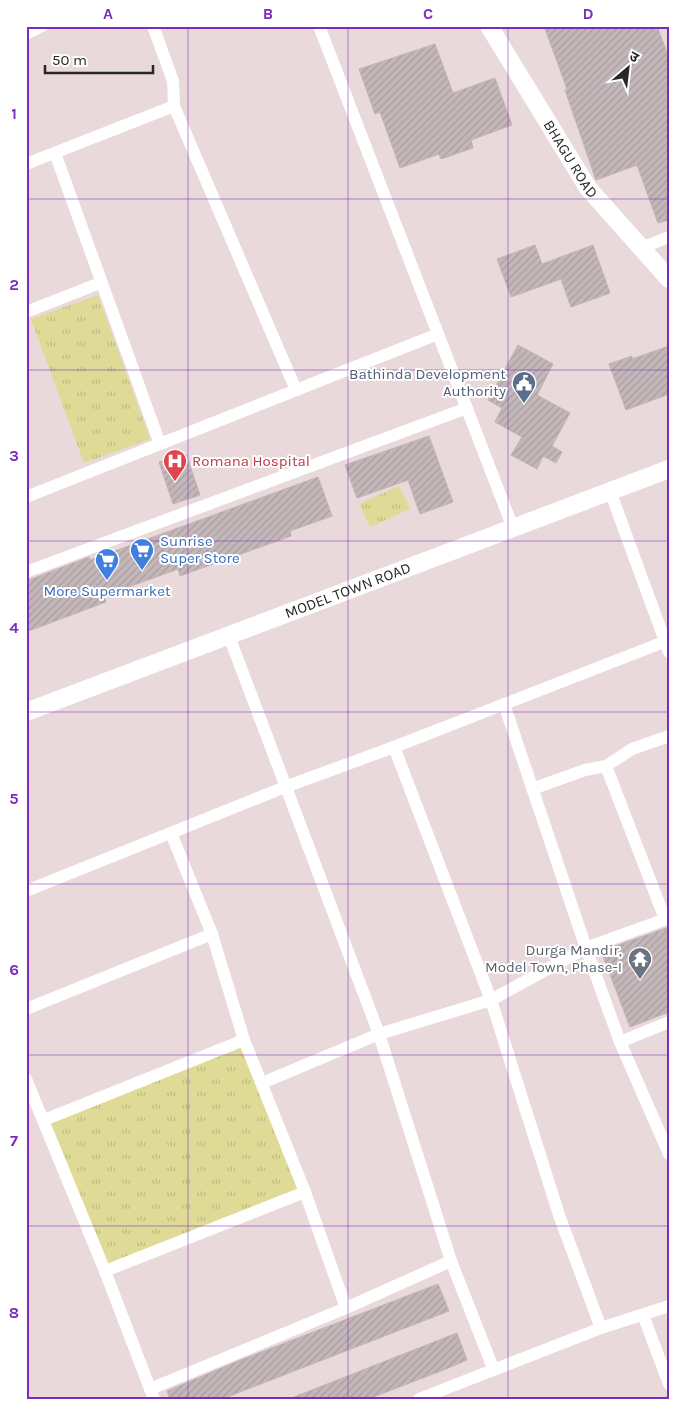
<svg xmlns="http://www.w3.org/2000/svg" width="695" height="1425" viewBox="0 0 695 1425" font-family="Karla,'Noto Sans Devanagari',sans-serif">
<style>
.park{fill:url(#park-tufts)}
.building{fill:url(#building-hatch);stroke:#c4b3b4}
.lines{fill:none;stroke-linecap:round;stroke-linejoin:round}
.street{stroke:#fff;stroke-width:12}
.secondary{stroke:#fff;stroke-width:18}
.grid{fill:none;stroke:#7b2cbf;stroke-width:1;stroke-opacity:0.55}
.labels{text-anchor:middle;dominant-baseline:central;stroke-width:4;stroke-linejoin:round;paint-order:stroke}
.street-label{font-size:15px;fill:#272727;stroke:#fff}
.service-label{font-size:15px;fill:#4e5e75;stroke:#fff;text-anchor:end}
.health-label{font-size:15px;fill:#be3a42;stroke:#fff;text-anchor:start}
.shop-label{font-size:15px;fill:#366cbe;stroke:#fff;text-anchor:start}
.worship-label{font-size:15px;fill:#5b616d;stroke:#fff;text-anchor:end}
.neatline{fill:none;stroke:#7b2cbf;stroke-width:2}
.grid-label{font-size:16px;text-anchor:middle;font-weight:bold;fill:#7b2cbf}
</style>
<defs>
<pattern id="park-tufts" width="24" height="20" patternUnits="userSpaceOnUse" patternTransform="scale(1.25)"><rect width="24" height="20" fill="#dfdb96"/><path d="M3 7l-1-3M5 7V3M7 7l1-3M15 17l-1-3M17 17v-4M19 17l1-3" fill="none" stroke="#bfbc81"/></pattern>
<pattern id="building-hatch" width="6" height="6" patternUnits="userSpaceOnUse" patternTransform="scale(1.25)"><rect width="6" height="6" fill="#c4b7b9"/><path d="M-1 1l2-2M0 6l6-6M5 7l2-2" fill="none" stroke="#a89d9f"/></pattern>
</defs>
<rect width="100%" height="100%" fill="#e9d9db"/>
<g class="park">
<polygon points="98,295 150,439 84,463 31,319"/>
<polygon points="399,486 410,509 370,527 359,504"/>
<polygon points="244,1040 305,1192 105,1271 44,1120"/>
</g>
<g class="building">
<polygon points="544,26 657,26 669,58 669,220 658,223 637,165 596,180 565,90 567,89"/>
<polygon points="435,44 453,93 495,78 512,125 471,140 473,148 441,159 439,154 400,168 380,112 375,114 359,69"/>
<polygon points="535,245 542,264 593,245 610,293 571,307 561,279 511,297 497,259"/>
<polygon points="518,345 553,364 537,395 570,413 552,446 562,452 556,463 543,456 537,469 511,455 522,437 495,422 502,408 488,400"/>
<polygon points="669,346 669,394 626,410 609,364 632,356 632,359"/>
<polygon points="429,436 453,502 420,514 408,480 357,498 345,465"/>
<polygon points="186,454 200,495 173,504 159,462"/>
<polygon points="318,477 332,516 290,531 291,536 180,576 178,569 104,596 106,602 26,632 26,581 89,557 90,560"/>
<polygon points="669,927 669,1012 630,1027 601,951"/>
<polygon points="438,1284 449,1311 222,1399 170,1399 167,1391 238,1361"/>
<polygon points="457,1333 467,1360 446,1369 368,1399 289,1399"/>
</g>
<g class="lines">
<g class="street">
<polyline points="153,26 173,81 174,106"/>
<polyline points="319,26 513,528"/>
<polyline points="26,34 42,26"/>
<polyline points="55,153 160,444"/>
<polyline points="26,164 174,106 296,390"/>
<polyline points="641,248 669,237"/>
<polyline points="26,312 100,283"/>
<polyline points="610,491 669,652"/>
<polyline points="26,497 438,334"/>
<polyline points="26,572 467,408"/>
<polyline points="229,636 379,1034 451,1261 493,1368"/>
<polyline points="504,704 586,948 620,1042 669,1154"/>
<polyline points="394,747 491,1000 559,1215 601,1328"/>
<polyline points="606,766 665,919"/>
<polyline points="532,789 585,770 606,766 632,749 669,736"/>
<polyline points="171,833 212,934 244,1040 305,1192 346,1308"/>
<polyline points="26,891 285,787 394,747 669,640"/>
<polyline points="26,1009 212,934"/>
<polyline points="620,1042 669,1022"/>
<polyline points="26,1079 105,1271 154,1399"/>
<polyline points="262,1083 379,1034 491,1000 586,948 669,918"/>
<polyline points="44,1120 244,1040"/>
<polyline points="105,1271 305,1192"/>
<polyline points="643,1315 669,1384"/>
<polyline points="150,1389 346,1308 451,1261"/>
<polyline points="419,1399 601,1328 669,1306"/>
</g>
<g class="secondary">
<path id="s1" d="M489 26 588 188 669 279"/>
<path id="s2" d="M26 712 669 469"/>
</g>
</g>
<path class="grid" d="M188 26V1399M348 26V1399M508 26V1399M26 199H669M26 370H669M26 541H669M26 712H669M26 884H669M26 1055H669M26 1226H669"/>
<defs>
<g id="civic-pin" transform="scale(1.25)"><path d="M0 17L-7.5 6A9.5 9.5 0 1 1 7.5 6Z" fill="#5c6f8a" stroke="#fff"/><path d="M-.6-6.5H3V-4.5H.6V-3L4-1V1h2V6H-6V1h2V-1L-.6-3ZM-1.2 2.5V6h2.4V2.5Z" fill="#fff"/></g>
<g id="hospital-pin" transform="scale(1.25)"><path d="M0 17L-7.5 6A9.5 9.5 0 1 1 7.5 6Z" fill="#e0444e" stroke="#fff"/><path d="M-5-5h3v3.5h4V-5h3V5h-3V1.5h-4V5h-3Z" fill="#fff"/></g>
<g id="supermarket-pin" transform="scale(1.25)"><path d="M0 17L-7.5 6A9.5 9.5 0 1 1 7.5 6Z" fill="#3f7fe0" stroke="#fff"/><path d="M-6-5.5h2.5l.6 2H6L4.5 2H-2.5L-4.4-4H-6ZM-1.5 3.2a1.3 1.3 0 1 0 .1 0ZM3 3.2a1.3 1.3 0 1 0 .1 0Z" fill="#fff"/></g>
<g id="temple-pin" transform="scale(1.25)"><path d="M0 17L-7.5 6A9.5 9.5 0 1 1 7.5 6Z" fill="#6b7280" stroke="#fff"/><path d="M0-6L5-2H3V0L6.5 2.5H4V6H1.5V3h-3V6H-4V2.5H-6.5L-3 0V-2H-5Z" fill="#fff"/></g>
</defs>
<g fill-rule="evenodd">
<use href="#civic-pin" x="524" y="383"/>
<use href="#hospital-pin" x="175" y="461"/>
<use href="#supermarket-pin" x="142" y="550"/>
<use href="#supermarket-pin" x="107" y="560"/>
<use href="#temple-pin" x="640" y="959"/>
</g>
<g class="labels">
<g class="street-label">
<text stroke="none"><textPath href="#s1" startOffset="156">BHAGU ROAD</textPath></text>
<text stroke="none"><textPath href="#s2" startOffset="344">MODEL TOWN ROAD</textPath></text>
</g>
<g class="service-label">
<text x="506" y="374">Bathinda Development<tspan x="506" dy="17">Authority</tspan></text>
</g>
<g class="health-label">
<text x="192" y="461">Romana Hospital</text>
</g>
<g class="shop-label">
<text x="160" y="541">Sunrise<tspan x="160" dy="17">Super Store</tspan></text>
<text x="107" y="591" text-anchor="middle">More Supermarket</text>
</g>
<g class="worship-label">
<text x="622" y="950">Durga Mandir,<tspan x="622" dy="17">Model Town, Phase-I</tspan></text>
</g>
</g>
<rect width="695" height="1425" fill="none" stroke="#ffffff" stroke-width="55"/>
<g transform="translate(628 68) rotate(28)" stroke="#ffffff" stroke-width="4" paint-order="stroke">
<path d="M0-4L9 19L0 12L-9 19Z" fill="#272727"/>
<text y="-8" font-size="14" font-weight="bold" text-anchor="middle" fill="#272727">उ</text>
</g>
<path d="M45 65v8h108v-8" fill="none" stroke="#272727" stroke-width="2.5"/>
<text x="52" y="65" font-size="15" fill="#272727" stroke="#ffffff" stroke-width="4" paint-order="stroke">50 m</text>
<rect x="28" y="28" width="640" height="1370" class="neatline"/>
<g class="grid-label">
<text x="108" y="19">A</text>
<text x="268" y="19">B</text>
<text x="428" y="19">C</text>
<text x="588" y="19">D</text>
<text x="14" y="119">1</text>
<text x="14" y="290">2</text>
<text x="14" y="461">3</text>
<text x="14" y="633">4</text>
<text x="14" y="804">5</text>
<text x="14" y="975">6</text>
<text x="14" y="1146">7</text>
<text x="14" y="1318">8</text>
</g>
</svg>
